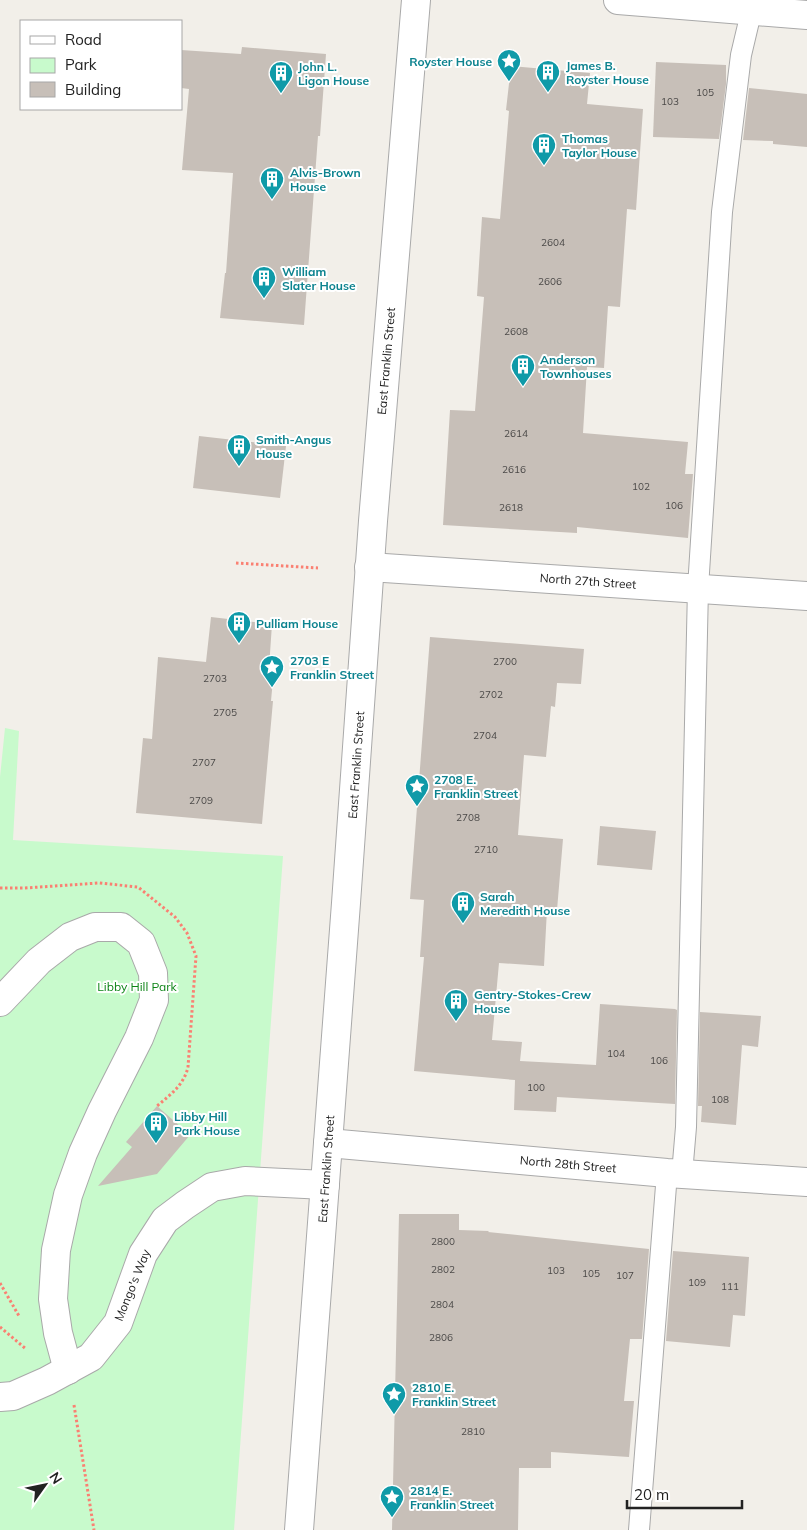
<svg xmlns="http://www.w3.org/2000/svg" width="807" height="1530" viewBox="0 0 807 1530" font-family="Mulish,sans-serif">
<style>
.park{fill:#c8facc}
.building{fill:#c7bfb8}
.lines{fill:none;stroke-linecap:round;stroke-linejoin:round}
.service-casing{stroke:#a9a9a9;stroke-width:22}
.pedestrian-casing{stroke:#a9a9a9;stroke-width:30}
.minor-casing{stroke:#a9a9a9;stroke-width:30}
.path{stroke:#fa8072;stroke-width:3;stroke-dasharray:2.5 2.5;stroke-linecap:butt}
.service{stroke:#fff;stroke-width:20}
.pedestrian{stroke:#fff;stroke-width:28}
.minor{stroke:#fff;stroke-width:28}
.labels{text-anchor:middle;dominant-baseline:central;stroke-width:4;stroke-linejoin:round;paint-order:stroke}
.number-label{font-size:10px;fill:#4b4948}
.culture-label{font-size:12px;font-weight:bold;fill:#0d838f;stroke:#fff;text-anchor:start}
.street-label{font-size:12px;fill:#222;stroke:#fff}
.park-label{font-size:12px;fill:#0c8416;stroke:#fff}
</style>
<rect width="100%" height="100%" fill="#f2efe9"/>
<polygon class="park" points="5,728 19,731 13,840 283,856 234,1530 0,1530 0,777"/>
<g class="building">
<polygon points="242,47 326,54 320,136 318,136 304,325 220,318 225,273 226,273 233,173 182,170 189,89 181,88 181,50 241,54"/>
<polygon points="656,62 726,65 726,84 719,139 653,137"/>
<polygon points="511,66 590,73 587,104 643,109 636,210 627,209 620,307 608,306 604,368 587,367 583,433 688,442 685,474 693,474 688,538 577,527 577,533 443,525 450,410 475,411 484,297 477,296 482,217 500,219 509,111 506,110"/>
<polygon points="749,88 807,94 807,147 773,144 773,141 743,140"/>
<polygon points="199,436 286,446 280,498 193,488"/>
<polygon points="211,617 272,624 269,668 274,668 271,701 273,701 262,824 136,813 143,738 152,739 158,657 206,662"/>
<polygon points="430,637 584,649 581,684 557,683 555,707 551,706 546,757 524,755 518,835 563,839 557,910 547,909 544,966 499,963 492,1040 522,1042 520,1061 596,1065 600,1004 675,1009 677,1010 675,1104 557,1097 556,1112 514,1110 515,1080 414,1071 424,957 420,957 424,900 410,899"/>
<polygon points="600,826 656,831 652,870 597,865"/>
<polygon points="700,1012 761,1016 758,1047 742,1045 736,1125 701,1122 702,1106 698,1106"/>
<polygon points="157,1106 190,1135 157,1174 98,1186 132,1147 126,1142"/>
<polygon points="399,1214 459,1214 459,1230 489,1231 488,1232 649,1249 642,1339 630,1339 624,1401 634,1401 629,1457 551,1452 551,1468 519,1468 518,1530 392,1530"/>
<polygon points="673,1251 749,1257 745,1316 733,1315 730,1347 666,1341"/>
</g>
<g class="lines">
<g class="service-casing">
<g id="service">
<polyline points="682,1174 686,1127 698,588 722,212 741,55 754,0"/>
<polyline points="639,1530 667,1173"/>
</g>
</g>
<g class="pedestrian-casing">
<g id="pedestrian">
<polyline points="0,1002 39,961 70,937 95,927 121,927 141,943 153,973 154,1000 139,1038 102,1111 83,1153 68,1195 56,1250 53,1299 58,1333 68,1370"/>
<polyline points="0,1397 13,1396 47,1381 91,1357 118,1323 143,1254 165,1220 185,1205 212,1187 245,1181 325,1185"/>
</g>
</g>
<g class="minor-casing">
<g id="minor">
<polyline points="618,0 807,15"/>
<polyline points="369,567 807,596"/>
<polyline points="328,1143 667,1173 807,1182"/>
<polyline points="299,1530 346,903 373,521 416,0"/>
</g>
</g>
<g class="path">
<polyline points="236,563 318,568"/>
<path d="M0 888H25L99 883 138 887 175 917 187 933 196 956 188 1067C184 1085 170 1095 157 1106"/>
<polyline points="0,1283 19,1316"/>
<polyline points="0,1327 26,1349"/>
<polyline points="74,1405 94,1530"/>
</g>
<use href="#service" class="service"/>
<use href="#pedestrian" class="pedestrian"/>
<use href="#minor" class="minor"/>
</g>
<defs>
<g id="sight-pin" transform="scale(1.25)"><path d="M0 17L-7.5 6A9.5 9.5 0 1 1 7.5 6Z" fill="#0f9aa8" stroke="#fff"/><path d="M0-6L1.8-2.2L6-1.7L2.9 1.2L3.7 5.4L0 3.3L-3.7 5.4L-2.9 1.2L-6-1.7L-1.8-2.2Z" fill="#fff"/></g>
<g id="building-pin" transform="scale(1.25)"><path d="M0 17L-7.5 6A9.5 9.5 0 1 1 7.5 6Z" fill="#0f9aa8" stroke="#fff"/><path d="M-4-6H4V6H1V3H-1V6H-4ZM-2.5-4.3h1.7v1.8h-1.7ZM.8-4.3h1.7v1.8H.8ZM-2.5-1h1.7V.8h-1.7ZM.8-1h1.7V.8H.8Z" fill="#fff"/></g>
</defs>
<g fill-rule="evenodd">
<use href="#sight-pin" x="509" y="61"/>
<use href="#building-pin" x="548" y="72"/>
<use href="#building-pin" x="281" y="73"/>
<use href="#building-pin" x="544" y="145"/>
<use href="#building-pin" x="272" y="179"/>
<use href="#building-pin" x="264" y="278"/>
<use href="#building-pin" x="523" y="366"/>
<use href="#building-pin" x="239" y="446"/>
<use href="#building-pin" x="239" y="623"/>
<use href="#sight-pin" x="272" y="667"/>
<use href="#sight-pin" x="417" y="786"/>
<use href="#building-pin" x="463" y="903"/>
<use href="#building-pin" x="456" y="1001"/>
<use href="#building-pin" x="156" y="1123"/>
<use href="#sight-pin" x="394" y="1394"/>
<use href="#sight-pin" x="392" y="1497"/>
</g>
<g class="labels">
<g class="number-label">
<text x="705" y="92">105</text>
<text x="670" y="101">103</text>
<text x="553" y="242">2604</text>
<text x="550" y="281">2606</text>
<text x="516" y="331">2608</text>
<text x="516" y="433">2614</text>
<text x="514" y="469">2616</text>
<text x="641" y="486">102</text>
<text x="674" y="505">106</text>
<text x="511" y="507">2618</text>
<text x="505" y="661">2700</text>
<text x="215" y="678">2703</text>
<text x="491" y="694">2702</text>
<text x="225" y="712">2705</text>
<text x="485" y="735">2704</text>
<text x="204" y="762">2707</text>
<text x="201" y="800">2709</text>
<text x="468" y="817">2708</text>
<text x="486" y="849">2710</text>
<text x="616" y="1053">104</text>
<text x="659" y="1060">106</text>
<text x="536" y="1087">100</text>
<text x="720" y="1099">108</text>
<text x="443" y="1241">2800</text>
<text x="443" y="1269">2802</text>
<text x="556" y="1270">103</text>
<text x="591" y="1273">105</text>
<text x="625" y="1275">107</text>
<text x="697" y="1282">109</text>
<text x="730" y="1286">111</text>
<text x="442" y="1304">2804</text>
<text x="441" y="1337">2806</text>
<text x="473" y="1431">2810</text>
</g>
<g class="culture-label">
<text x="492" y="61" text-anchor="end">Royster House</text>
<text x="566" y="65">James B.<tspan x="566" dy="14">Royster House</tspan></text>
<text x="298" y="66">John L.<tspan x="298" dy="14">Ligon House</tspan></text>
<text x="562" y="138">Thomas<tspan x="562" dy="14">Taylor House</tspan></text>
<text x="290" y="172">Alvis-Brown<tspan x="290" dy="14">House</tspan></text>
<text x="282" y="271">William<tspan x="282" dy="14">Slater House</tspan></text>
<text x="540" y="359">Anderson<tspan x="540" dy="14">Townhouses</tspan></text>
<text x="256" y="439">Smith-Angus<tspan x="256" dy="14">House</tspan></text>
<text x="256" y="623">Pulliam House</text>
<text x="290" y="660">2703 E<tspan x="290" dy="14">Franklin Street</tspan></text>
<text x="434" y="779">2708 E.<tspan x="434" dy="14">Franklin Street</tspan></text>
<text x="480" y="896">Sarah<tspan x="480" dy="14">Meredith House</tspan></text>
<text x="474" y="994">Gentry-Stokes-Crew<tspan x="474" dy="14">House</tspan></text>
<text x="174" y="1116">Libby Hill<tspan x="174" dy="14">Park House</tspan></text>
<text x="412" y="1387">2810 E.<tspan x="412" dy="14">Franklin Street</tspan></text>
<text x="410" y="1490">2814 E.<tspan x="410" dy="14">Franklin Street</tspan></text>
</g>
<g class="street-label">
<text transform="translate(386 361) rotate(-85)">East Franklin Street</text>
<text transform="translate(588 581) rotate(4)">North 27th Street</text>
<text transform="translate(356 765) rotate(-86)">East Franklin Street</text>
<text transform="translate(568 1164) rotate(5)">North 28th Street</text>
<text transform="translate(326 1169) rotate(-86)">East Franklin Street</text>
<text transform="translate(132 1285) rotate(-68)">Mongo's Way</text>
</g>
<g class="park-label">
<text x="137" y="986">Libby Hill Park</text>
</g>
</g>
<rect x="20" y="20" width="162" height="90" fill="#ffffff" stroke="#a7a7a7"/>
<rect x="30" y="36" width="25" height="8" fill="#ffffff" stroke="#a7a7a7"/>
<text x="65" y="45" font-size="15" fill="#222222">Road</text>
<rect x="30" y="58" width="25" height="15" fill="#c8facc" stroke="#a7a7a7"/>
<text x="65" y="70" font-size="15" fill="#222222">Park</text>
<rect x="30" y="82" width="25" height="15" fill="#c7bfb8" stroke="#a7a7a7"/>
<text x="65" y="95" font-size="15" fill="#222222">Building</text>
<g transform="translate(45 1485) rotate(57)" stroke="#ffffff" stroke-width="4" paint-order="stroke">
<path d="M0-4L9 19L0 12L-9 19Z" fill="#222222"/>
<text y="-8" font-size="14" font-weight="bold" text-anchor="middle" fill="#222222">N</text>
</g>
<path d="M627 1500v8h115v-8" fill="none" stroke="#222222" stroke-width="2.5"/>
<text x="634" y="1500" font-size="15" fill="#222222" stroke="#ffffff" stroke-width="4" paint-order="stroke">20 m</text>
</svg>
